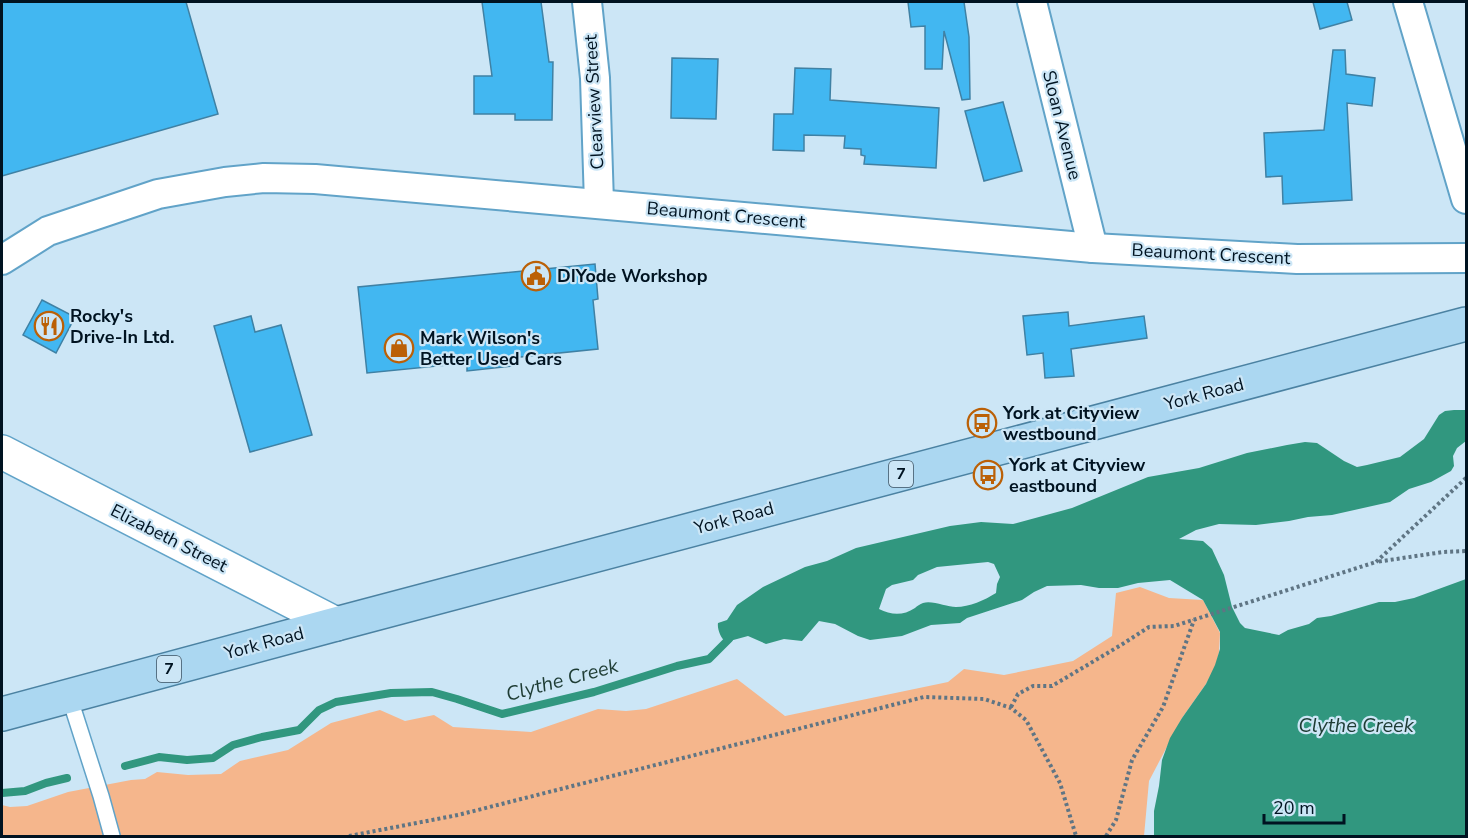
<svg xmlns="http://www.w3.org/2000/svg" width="1468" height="838" viewBox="0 0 1468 838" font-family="'Nunito Sans',sans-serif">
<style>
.green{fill:#f5b68c}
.water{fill:#31977f;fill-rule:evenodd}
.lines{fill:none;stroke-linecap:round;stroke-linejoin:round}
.stream{stroke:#31977f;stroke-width:8}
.building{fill:#42b7f1;stroke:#3f81a4;stroke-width:1.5}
.service-casing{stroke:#61a3c8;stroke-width:18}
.minor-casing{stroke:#61a3c8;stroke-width:32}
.tertiary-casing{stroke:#61a3c8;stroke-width:36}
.primary-casing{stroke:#4b82a2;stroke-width:36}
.path{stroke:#5f7584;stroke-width:4;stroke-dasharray:3 3;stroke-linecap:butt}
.service{stroke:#fff;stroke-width:15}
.minor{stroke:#fff;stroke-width:28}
.tertiary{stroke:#fff;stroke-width:33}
.primary{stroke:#abd7f1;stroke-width:33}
.labels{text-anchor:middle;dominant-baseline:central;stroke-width:4.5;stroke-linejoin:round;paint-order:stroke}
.shield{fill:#cce6f6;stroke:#3d5261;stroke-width:1.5}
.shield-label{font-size:16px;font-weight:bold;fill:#001321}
.street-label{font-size:18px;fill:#001321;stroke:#cce6f6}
.poi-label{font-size:18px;font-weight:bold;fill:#001321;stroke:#cce6f6;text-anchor:start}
.water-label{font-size:20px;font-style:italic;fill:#1e3c34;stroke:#cce6f6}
</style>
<rect width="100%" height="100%" fill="#cce6f6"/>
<polygon class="green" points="1140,587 1169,598 1203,600 1220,633 1219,652 1216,665 1206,684 1182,718 1149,781 1144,836 2,836 2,805 10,807 27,806 68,792 131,780 145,779 157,772 188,775 221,774 240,761 288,750 331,723 380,710 405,721 434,715 453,727 531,732 598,709 626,711 646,709 737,679 785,716 948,682 964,669 1004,675 1073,661 1112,636 1116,593"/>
<path class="water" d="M1454 410H1466V441L1457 448 1453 456 1454 466 1451 471 1431 482 1409 489 1390 502 1332 515 1308 517 1289 521 1256 525 1219 524 1196 530 1179 539 1203 541 1212 549 1224 575 1232 607 1240 623 1245 628 1279 635 1288 630 1309 624 1317 618 1331 616 1379 602H1395L1414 598 1466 579V836H1154V811L1159 786 1162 760 1170 738 1182 718 1206 684 1215 665 1220 649V632L1203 600 1170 580 1138 583 1118 588H1099L1081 585 1047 586 1034 592 1022 600 967 618 960 623 931 625 902 636 870 640 858 636 835 624 819 621 802 641 784 639 766 644 748 636 726 642C721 639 717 629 718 623L727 620 737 605 763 587 805 567 827 561 856 548 950 526 981 522 1013 524 1072 508 1148 477 1199 468 1247 453 1287 445 1305 442 1317 443 1344 461 1357 467 1367 465 1400 457 1424 439 1439 415 1445 411ZM988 562 994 564 1000 577 997 584 996 593C985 600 969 607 956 607 947 607 932 600 923 603 920 604 917 606 915 608 903 616 891 615 879 609L886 589 892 585 913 580 918 575 937 567Z"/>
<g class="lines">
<g class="stream">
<polyline points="125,766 159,757 187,760 213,758 233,745 262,737 299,730 319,710 336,702 391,693 432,692 457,699 502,714 594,692 677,666 709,659 729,639"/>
<polyline points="2,793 25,791 46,783 67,778"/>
</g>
</g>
<g class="building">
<polygon points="2,2 186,2 218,114 2,176"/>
<polygon points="482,2 541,2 549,62 553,62 552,120 515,120 515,114 474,114 474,76 492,76"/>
<polygon points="908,2 964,2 969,37 970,99 962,100 944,31 942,69 925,69 925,26 911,27"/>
<polygon points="1313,2 1347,2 1352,20 1320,29"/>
<polygon points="1333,50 1345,50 1346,74 1375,78 1372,106 1347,103 1352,200 1283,204 1282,176 1266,177 1264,133 1324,130"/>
<polygon points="672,58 718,59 716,119 671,118"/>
<polygon points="795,68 831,69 830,100 939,108 936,168 864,164 865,156 861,155 861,149 844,148 845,136 804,135 804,151 773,150 774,114 793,114"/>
<polygon points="1003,102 1022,171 984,181 965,111"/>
<polygon points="595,264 598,299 593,300 598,349 511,358 512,366 467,371 467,363 367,373 358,287"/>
<polygon points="42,300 75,317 56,353 23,335"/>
<polygon points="1068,312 1069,326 1144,316 1147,338 1071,349 1074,376 1045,378 1043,353 1027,355 1023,316"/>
<polygon points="251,316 255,332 281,325 312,435 250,452 214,326"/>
</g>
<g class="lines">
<g class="service-casing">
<polyline id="service" points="69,696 101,796 112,836"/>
</g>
<g class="minor-casing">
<g id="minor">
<polyline points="587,2 595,78 599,203"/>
<polyline points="1032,2 1093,248"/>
<polyline points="1408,2 1466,199"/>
<polyline points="2,260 48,231 158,194 225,182 264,178 315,179 1093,248 1297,259 1466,258"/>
</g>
</g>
<g class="tertiary-casing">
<polyline id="tertiary" points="2,452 336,624"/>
</g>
<g class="primary-casing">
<polyline id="primary" points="2,714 336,624 1466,324"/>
</g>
<g class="path">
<polyline points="1466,478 1376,562 1443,552 1466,551"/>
<polyline points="1011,707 1018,694 1033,686 1052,686 1121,645 1149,627 1174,626 1376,562"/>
<polyline points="349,836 458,815 924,697 984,699 1011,708 1026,720 1060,783 1076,836"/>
<polyline points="1106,836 1116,820 1132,760 1163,707 1194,620"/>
</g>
<use href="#service" class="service"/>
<use href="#minor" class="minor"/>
<use href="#tertiary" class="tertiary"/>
<use href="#primary" class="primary"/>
</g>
<defs>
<g id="civic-ring" transform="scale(1.5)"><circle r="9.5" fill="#cce6f6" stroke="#bb6006" stroke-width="1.5"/><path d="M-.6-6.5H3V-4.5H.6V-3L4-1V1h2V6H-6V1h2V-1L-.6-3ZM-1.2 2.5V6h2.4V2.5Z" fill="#bb6006"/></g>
<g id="restaurant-ring" transform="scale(1.5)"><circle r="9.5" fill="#cce6f6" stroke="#bb6006" stroke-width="1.5"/><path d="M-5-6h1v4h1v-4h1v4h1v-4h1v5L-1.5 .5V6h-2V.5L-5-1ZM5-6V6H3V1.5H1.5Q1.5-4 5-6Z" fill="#bb6006"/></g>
<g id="shop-ring" transform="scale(1.5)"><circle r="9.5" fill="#cce6f6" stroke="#bb6006" stroke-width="1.5"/><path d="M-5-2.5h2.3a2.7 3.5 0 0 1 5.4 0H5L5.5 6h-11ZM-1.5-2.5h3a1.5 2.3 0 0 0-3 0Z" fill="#bb6006"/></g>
<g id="bus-ring" transform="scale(1.5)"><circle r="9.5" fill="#cce6f6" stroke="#bb6006" stroke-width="1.5"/><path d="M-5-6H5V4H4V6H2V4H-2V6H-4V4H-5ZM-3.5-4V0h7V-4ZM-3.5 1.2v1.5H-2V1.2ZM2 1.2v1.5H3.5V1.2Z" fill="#bb6006"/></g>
</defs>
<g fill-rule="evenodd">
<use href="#civic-ring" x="536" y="276"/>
<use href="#restaurant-ring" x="49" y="326"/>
<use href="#shop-ring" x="399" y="348"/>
<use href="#bus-ring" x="982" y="423"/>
<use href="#bus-ring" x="988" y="475"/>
</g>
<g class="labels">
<g class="shield">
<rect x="889" y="461" width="24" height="26" rx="4.5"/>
<rect x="157" y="656" width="24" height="26" rx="4.5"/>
</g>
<g class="shield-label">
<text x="901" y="474">7</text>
<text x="169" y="669">7</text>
</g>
<g class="street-label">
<text transform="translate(594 102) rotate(-93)">Clearview Street</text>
<text transform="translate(1062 125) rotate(76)">Sloan Avenue</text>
<text transform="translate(726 215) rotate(5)">Beaumont Crescent</text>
<text transform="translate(1211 254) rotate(3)">Beaumont Crescent</text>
<text transform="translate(1204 394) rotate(-15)">York Road</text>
<text transform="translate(734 518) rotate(-15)">York Road</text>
<text transform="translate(169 538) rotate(27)">Elizabeth Street</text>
<text transform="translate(264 643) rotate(-15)">York Road</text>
</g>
<g class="poi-label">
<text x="557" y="276">DIYode Workshop</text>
<text x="70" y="316">Rocky's<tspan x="70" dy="21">Drive-In Ltd.</tspan></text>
<text x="420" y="338">Mark Wilson's<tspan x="420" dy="21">Better Used Cars</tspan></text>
<text x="1003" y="413">York at Cityview<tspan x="1003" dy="21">westbound</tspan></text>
<text x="1009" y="465">York at Cityview<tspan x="1009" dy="21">eastbound</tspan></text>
</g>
<g class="water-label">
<text transform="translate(562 680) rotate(-15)">Clythe Creek</text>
<text x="1356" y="725">Clythe Creek</text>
</g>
</g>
<rect width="1468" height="838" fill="none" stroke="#001321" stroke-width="6"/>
<path d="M1264 814v9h80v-9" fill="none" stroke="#001321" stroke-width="3"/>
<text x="1273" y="814" font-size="18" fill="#001321" stroke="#cce6f6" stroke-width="4.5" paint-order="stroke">20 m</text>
</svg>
